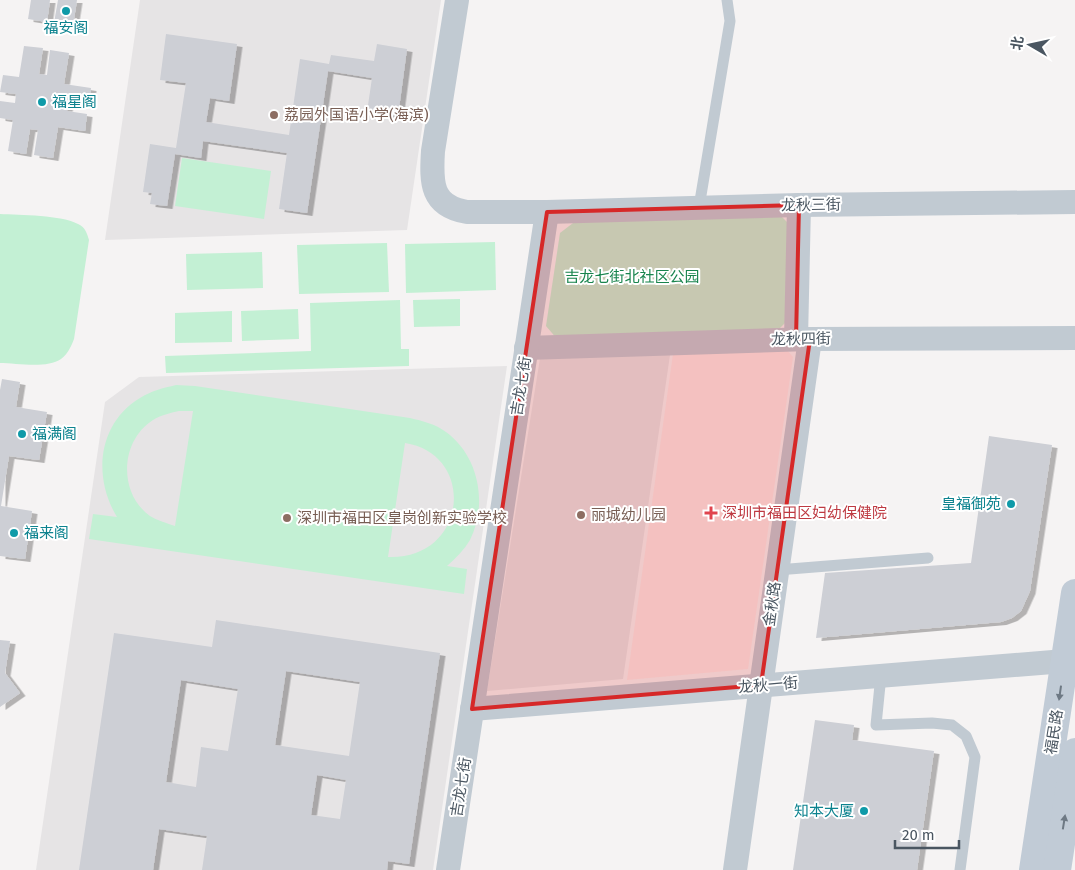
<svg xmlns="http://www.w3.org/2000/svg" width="1075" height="870" viewBox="0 0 1075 870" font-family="'Fira Sans','Noto Sans SC',sans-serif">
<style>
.education{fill:#e6e4e5}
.medical{fill:#fce8e6}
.green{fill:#c3f0d4;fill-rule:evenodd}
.building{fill:#cdcfd5;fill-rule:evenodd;filter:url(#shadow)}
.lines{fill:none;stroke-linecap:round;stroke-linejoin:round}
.service{stroke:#c1cad2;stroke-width:11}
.minor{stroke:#c1cad2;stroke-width:24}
.secondary{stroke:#c1cbd6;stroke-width:28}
.oneway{fill:#6e7984}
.marked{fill:#d62828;fill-opacity:0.2;stroke:#d62828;stroke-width:4;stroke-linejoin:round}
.culture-dot{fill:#0f9aa8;stroke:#fff;stroke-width:2}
.education-dot{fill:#8d6e63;stroke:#fff;stroke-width:2}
.health-dot{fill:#e0444e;stroke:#fff;stroke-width:2}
.labels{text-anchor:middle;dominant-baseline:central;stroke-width:4;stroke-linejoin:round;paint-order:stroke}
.culture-label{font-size:15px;fill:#0d838f;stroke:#fff;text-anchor:start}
.education-label{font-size:15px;fill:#785e54;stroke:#fff;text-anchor:start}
.street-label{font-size:15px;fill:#4a5661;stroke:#fff}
.park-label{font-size:15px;fill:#18844d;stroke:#fff}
.health-label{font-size:15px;fill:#be3a42;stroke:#fff;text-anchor:start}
</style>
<defs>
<filter id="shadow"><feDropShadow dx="5.5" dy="3" stdDeviation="0" flood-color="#0004"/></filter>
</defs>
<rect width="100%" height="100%" fill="#f5f3f3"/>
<g class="education">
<polygon points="140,0 441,0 407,230 105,240"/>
<polygon points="671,348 623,679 487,691 541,352"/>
<polygon points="507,366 433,870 36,870 105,402 139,377"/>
</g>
<polygon class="medical" points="782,344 793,357 748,669 627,680 674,347"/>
<g class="green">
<polygon points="182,158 271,171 264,219 175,206"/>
<polygon points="778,213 793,228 792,316 777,331 558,340 546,326 560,233 577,220"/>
<path d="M0 214C20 215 62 215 78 224 85 227 87 233 89 240L74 339C71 347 67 355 61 359 47 369 16 363 0 363Z"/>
<polygon points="495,242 496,290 406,293 405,244"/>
<polygon points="387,243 389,292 299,294 297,245"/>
<polygon points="262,252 263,288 187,290 186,254"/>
<polygon points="460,299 460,326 414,327 413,300"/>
<polygon points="400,300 401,349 409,349 409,366 166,373 165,356 311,351 310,303"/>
<polygon points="298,309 299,339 242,341 241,311"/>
<polygon points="232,311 232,342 175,343 175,313"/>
<path d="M176 385 195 386 410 418C423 421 435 424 446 432 479 456 488 504 470 540 464 550 456 558 447 566L467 569 464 594 89 539 93 514 117 517C93 478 97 424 140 398 151 391 163 388 176 385ZM179 411H193L175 526C167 523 158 521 150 516 118 493 120 441 153 420 161 415 170 413 179 411ZM405 443C477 454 468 560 388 557Z"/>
</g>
<g class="building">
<polygon points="31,0 50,0 47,22 28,19"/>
<polygon points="58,0 77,0 73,25 54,23"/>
<polygon points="166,34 237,44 229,101 210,98 206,122 289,135 300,59 329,64 331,55 374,61 377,44 407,49 398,116 367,112 372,78 328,71 307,213 279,209 287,153 203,141 201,158 175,154 167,206 150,204 152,193 143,192 150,144 176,148 186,83 160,80"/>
<polygon points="24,46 43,48 39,74 47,75 50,50 69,53 64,84 91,88 89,105 68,102 67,111 87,114 85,131 58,127 53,158 34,155 38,130 30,129 26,154 8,151 13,120 0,118 0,101 15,103 16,94 0,92 3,75 19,77"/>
<polygon points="2,379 20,382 16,407 47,412 39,460 9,456 1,506 32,511 25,559 0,556 0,390"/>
<polygon points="989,436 1052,445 1030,591 1021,611 1012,618 1001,622 816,638 825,573 971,563"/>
<path d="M216 620 440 653 409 864 388 861 387 870H202L207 836 159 829 153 870H79L114 633 212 647ZM286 671 360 682 349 756 275 745ZM181 680 238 689 228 751 201 747 196 787 166 782ZM317 775 346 780 340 819 311 815Z"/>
<polygon points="0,640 10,641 5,673 20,693 0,707"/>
<polygon points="815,720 854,725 852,740 934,751 917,870 793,870"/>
</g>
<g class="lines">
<g class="service">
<polyline points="699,207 730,21 727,0"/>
<polyline points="777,570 928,558"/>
<polyline points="881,675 876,725 932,723 952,725 966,736 975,757 960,870"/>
</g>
<g class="minor">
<polyline points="547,212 799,205 1075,202"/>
<polyline points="796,339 799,205"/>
<polyline points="526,348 810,339 1075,338"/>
<polyline points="472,709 1065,661"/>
<path d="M448 870 547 212H467C431 206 431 183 433 151L457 0"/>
<polyline points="735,870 810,339"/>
</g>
<g class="secondary">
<polyline points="1033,870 1075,593"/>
<polyline points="1057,870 1075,752"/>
</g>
</g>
<defs><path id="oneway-solid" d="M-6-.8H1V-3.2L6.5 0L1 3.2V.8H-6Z" transform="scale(1.25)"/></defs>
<g class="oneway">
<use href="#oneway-solid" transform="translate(1060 693) rotate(98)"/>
<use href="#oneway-solid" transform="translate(1064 822) rotate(-81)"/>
</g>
<path class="marked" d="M799 205 796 339H810L761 685 472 709 547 212Z"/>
<g class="culture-dot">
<circle cx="66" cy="11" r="5"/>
<circle cx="42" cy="102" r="5"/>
<circle cx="22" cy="434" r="5"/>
<circle cx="1011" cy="504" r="5"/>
<circle cx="14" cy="533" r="5"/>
<circle cx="864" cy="811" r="5"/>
</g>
<g class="education-dot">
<circle cx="274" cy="115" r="5"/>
<circle cx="581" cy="515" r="5"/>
<circle cx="287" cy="518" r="5"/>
</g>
<path class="health-dot" d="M708.5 505.5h5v5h5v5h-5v5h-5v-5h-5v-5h5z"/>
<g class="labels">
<g class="culture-label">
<text x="66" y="28" text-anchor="middle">福安阁</text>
<text x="52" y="102">福星阁</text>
<text x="32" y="434">福满阁</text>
<text x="1001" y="504" text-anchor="end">皇福御苑</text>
<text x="24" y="533">福来阁</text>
<text x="854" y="811" text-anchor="end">知本大厦</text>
</g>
<g class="education-label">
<text x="284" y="115">荔园外国语小学(海滨)</text>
<text x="591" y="515">丽城幼儿园</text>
<text x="297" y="518">深圳市福田区皇岗创新实验学校</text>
</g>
<g class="street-label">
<text transform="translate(811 205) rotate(-1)">龙秋三街</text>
<text transform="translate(801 339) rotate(-1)">龙秋四街</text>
<text transform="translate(521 386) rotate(-81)">吉龙七街</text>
<text transform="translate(772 604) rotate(-82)">金秋路</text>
<text transform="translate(768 685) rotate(-5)">龙秋一街</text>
<text transform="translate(1054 732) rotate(-81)">福民路</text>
<text transform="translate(461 787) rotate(-81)">吉龙七街</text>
</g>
<g class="park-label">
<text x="632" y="277">吉龙七街北社区公园</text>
</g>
<g class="health-label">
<text x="722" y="513">深圳市福田区妇幼保健院</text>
</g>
</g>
<g transform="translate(1030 45) rotate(279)" stroke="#ffffff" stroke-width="4" paint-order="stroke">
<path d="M0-4L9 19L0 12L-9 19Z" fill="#4a5661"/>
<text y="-8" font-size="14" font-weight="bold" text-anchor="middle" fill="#4a5661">北</text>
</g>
<path d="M895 840v8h64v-8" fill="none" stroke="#4a5661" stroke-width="2.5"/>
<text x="902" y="840" font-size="15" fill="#4a5661" stroke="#ffffff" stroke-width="4" paint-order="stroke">20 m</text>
</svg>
